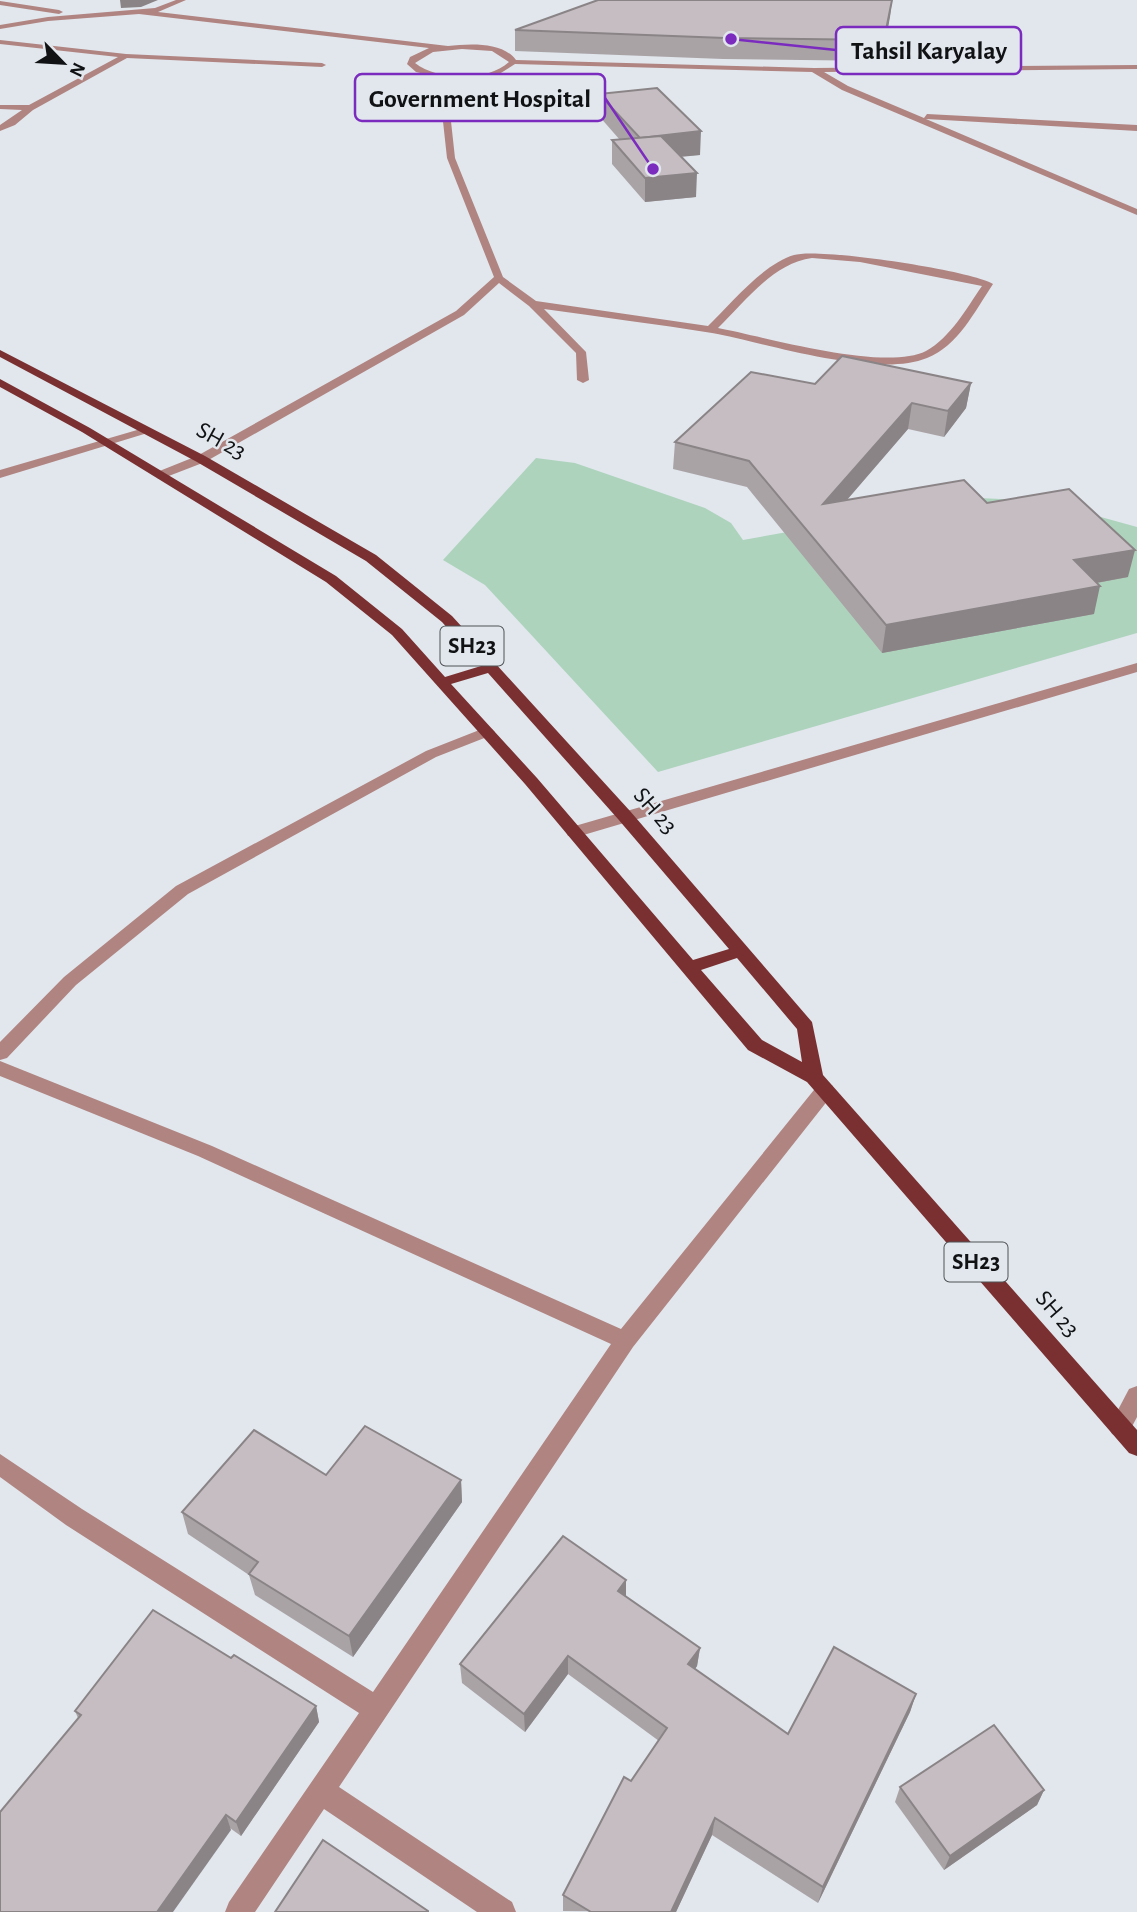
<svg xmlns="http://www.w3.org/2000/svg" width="1137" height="1912" viewBox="0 0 1137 1912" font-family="'Alegreya Sans',sans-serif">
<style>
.green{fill:#aed3bd}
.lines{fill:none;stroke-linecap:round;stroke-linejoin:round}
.minor{fill:#b08481;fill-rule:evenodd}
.major{fill:#7a3031;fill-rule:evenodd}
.wall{fill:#a9a3a6}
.shaded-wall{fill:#8a8487}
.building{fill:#c5bdc1;stroke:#8a8487;stroke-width:2}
.labels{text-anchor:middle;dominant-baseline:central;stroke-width:5;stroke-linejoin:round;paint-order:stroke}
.shield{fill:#e1e7ed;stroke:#4f5255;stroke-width:2}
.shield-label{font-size:23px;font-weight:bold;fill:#101214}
.street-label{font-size:24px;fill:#101214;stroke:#e1e7ed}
.leader{fill:none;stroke:#7b2cbf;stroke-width:2.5}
.callout-dot{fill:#7b2cbf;stroke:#e1e7ed;stroke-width:2.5}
.callout{fill:#e1e7ed;stroke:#7b2cbf;stroke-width:2.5}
.callout-label{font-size:26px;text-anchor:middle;font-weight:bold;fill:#101214}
</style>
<rect width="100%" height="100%" fill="#e1e7ed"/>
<polygon class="green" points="536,458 575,463 705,508 731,523 743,540 978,498 1043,501 1137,527 1137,633 658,772 485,585 443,560"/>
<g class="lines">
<g class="minor">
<path d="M176 0H186L158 12 448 46C468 44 502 41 516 60L814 68 1137 65V69L824 72 848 86 924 118 927 114 1137 125V131L926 119 1137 209V215L842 90 812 72 515 64 496 76 458 80 448 94 455 158 503 277 536 301 708 326C731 304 763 264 794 255 818 247 974 271 993 284 975 311 958 346 927 358 876 379 767 343 712 333 656 324 600 317 544 309L586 352 589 380 583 383 577 380 576 353 529 306 499 283 464 315 205 462 161 479 157 478V472L197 456 456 311 494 277 447 158 440 94 451 80 416 72 407 64 410 57 429 48 139 14 48 21 0 29V25L48 17 155 8ZM462 49 492 51 509 62C487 82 438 81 415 63L433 52ZM812 258 860 262 982 286C966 309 951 337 926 351 884 372 766 337 718 328 745 302 773 263 812 258Z"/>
<polygon points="0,1 59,10 63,12 59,14 0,5"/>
<polygon points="0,40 126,54 322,63 326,65 322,67 127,58 33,110 15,125 0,131 0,125 22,110 0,109 0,105 29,105 118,57 0,44"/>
<polygon points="144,428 154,431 0,478 0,470"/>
<polygon points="1137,663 1137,672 580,836 568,836 566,832 568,828"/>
<polygon points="487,727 492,729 495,732 492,735 436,757 188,894 76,985 7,1058 0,1060 0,1042 64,977 176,886 426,751"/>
<polygon points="0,1061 212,1146 621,1329 818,1085 832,1085 834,1090 832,1095 633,1347 339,1787 512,1902 516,1912 477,1912 324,1809 255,1912 225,1912 229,1902 359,1713 66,1525 0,1477 0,1454 82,1509 373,1692 611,1344 198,1156 0,1076"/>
<polygon points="1137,1386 1137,1417 1128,1434 1120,1437 1112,1434 1109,1427 1129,1389"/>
</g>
<path class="major" d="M0 350 205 456 376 555 452 616 630 811 812 1022 823 1075 1137 1430V1456L1129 1453 807 1082 748 1050 525 784 392 635 326 582 82 432 0 387V379L90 428 336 576 402 629 445 677 481 666 442 622 366 561 197 462 0 357ZM488 673 618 819 729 949 693 960 537 778 451 684ZM737 958 797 1029 802 1062 762 1040 701 970Z"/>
</g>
<g class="wall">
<polygon points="892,0 882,61 723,59 515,51 515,30"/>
<polygon points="599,94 700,155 681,156 696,197 645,202 612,164 612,140 620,140 599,116"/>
<polygon points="971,383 966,408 944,437 908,429 847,500 987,503 1128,577 1097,583 1094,614 882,653 747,487 673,469 675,442"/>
<polygon points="326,1475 461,1480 462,1502 353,1657 255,1595 249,1575 188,1534 182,1512"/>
<polygon points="626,1580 626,1597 700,1648 697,1666 695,1669 788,1734 916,1694 910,1712 818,1903 712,1835 676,1912 563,1911 563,1895 631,1781 659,1741 568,1674 525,1732 462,1683 460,1664"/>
<polygon points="231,1658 316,1706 319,1722 241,1836 78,1718 75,1711"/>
<polygon points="900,1787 1044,1790 1037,1805 944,1870 895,1802"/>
</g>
<g class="shaded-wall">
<polygon points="120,0 158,0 141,7 121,8"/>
<polygon points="892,0 890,17 882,61 884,40"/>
<polygon points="701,131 700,155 639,161 640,138"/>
<polygon points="697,173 696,197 645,202 645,178"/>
<polygon points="971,383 966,408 944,437 948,411"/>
<polygon points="912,403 908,429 820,531 823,504"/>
<polygon points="1135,550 1128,577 1068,588 1074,560"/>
<polygon points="1100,586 1094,614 882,653 886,625"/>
<polygon points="461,1480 462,1502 353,1657 349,1636"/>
<polygon points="626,1580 626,1599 618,1591"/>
<polygon points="700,1648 697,1666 686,1682 688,1664"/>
<polygon points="568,1656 568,1674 525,1732 524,1714"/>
<polygon points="916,1694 910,1712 818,1903 823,1887"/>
<polygon points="316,1706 319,1722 241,1836 236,1822"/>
<polygon points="1044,1790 1037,1805 944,1870 950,1856"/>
<polygon points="226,1815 231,1830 173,1912 157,1912"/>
<polygon points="715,1818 712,1835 676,1912 671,1912"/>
</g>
<g class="building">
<polygon points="598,0 892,0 884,40 725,38 515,30"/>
<polygon points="657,88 701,131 640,138 599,94"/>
<polygon points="661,136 697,173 645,178 612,140"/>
<polygon points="842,356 971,383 948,411 912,403 823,504 964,480 987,503 1069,489 1135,550 1074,560 1100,586 886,625 749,461 675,442 751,372 815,384"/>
<polygon points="365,1426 461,1480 349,1636 249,1574 258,1562 182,1512 254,1430 326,1475"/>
<polygon points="563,1536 626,1580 618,1591 700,1648 688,1664 788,1734 834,1647 916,1694 823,1887 715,1818 671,1912 591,1912 563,1895 624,1777 631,1781 667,1728 568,1656 524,1714 460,1664"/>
<polygon points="153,1610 231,1658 234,1655 316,1706 236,1822 226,1815 157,1912 0,1912 0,1812 81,1715 75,1711"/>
<polygon points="994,1725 1044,1790 950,1856 900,1787"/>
<polygon points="323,1840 428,1911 428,1912 275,1912"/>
</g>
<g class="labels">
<g class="shield">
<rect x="440.5" y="626.5" width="63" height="39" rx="5"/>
<rect x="944.5" y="1242.5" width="63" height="39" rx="5"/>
</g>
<g class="shield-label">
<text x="472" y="646">SH23</text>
<text x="976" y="1262">SH23</text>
</g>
<g class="street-label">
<text transform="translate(221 441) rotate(29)">SH 23</text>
<text transform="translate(655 811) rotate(49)">SH 23</text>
<text transform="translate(1057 1314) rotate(49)">SH 23</text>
</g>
</g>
<path class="leader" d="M731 39L836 50M653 169L605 98"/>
<g class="callout-dot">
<circle cx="731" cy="39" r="7"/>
<circle cx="653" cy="169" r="7"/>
</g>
<g class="callout">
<rect x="836" y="27" width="185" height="47" rx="7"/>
<rect x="355" y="74" width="250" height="47" rx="7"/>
</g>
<g class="callout-label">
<text x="929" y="59">Tahsil Karyalay</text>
<text x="480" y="107">Government Hospital</text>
</g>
<g transform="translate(63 63) rotate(115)" stroke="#e1e7ed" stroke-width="5" paint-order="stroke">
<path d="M0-5L12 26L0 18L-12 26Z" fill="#101214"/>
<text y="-10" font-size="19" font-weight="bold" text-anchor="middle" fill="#101214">N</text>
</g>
</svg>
